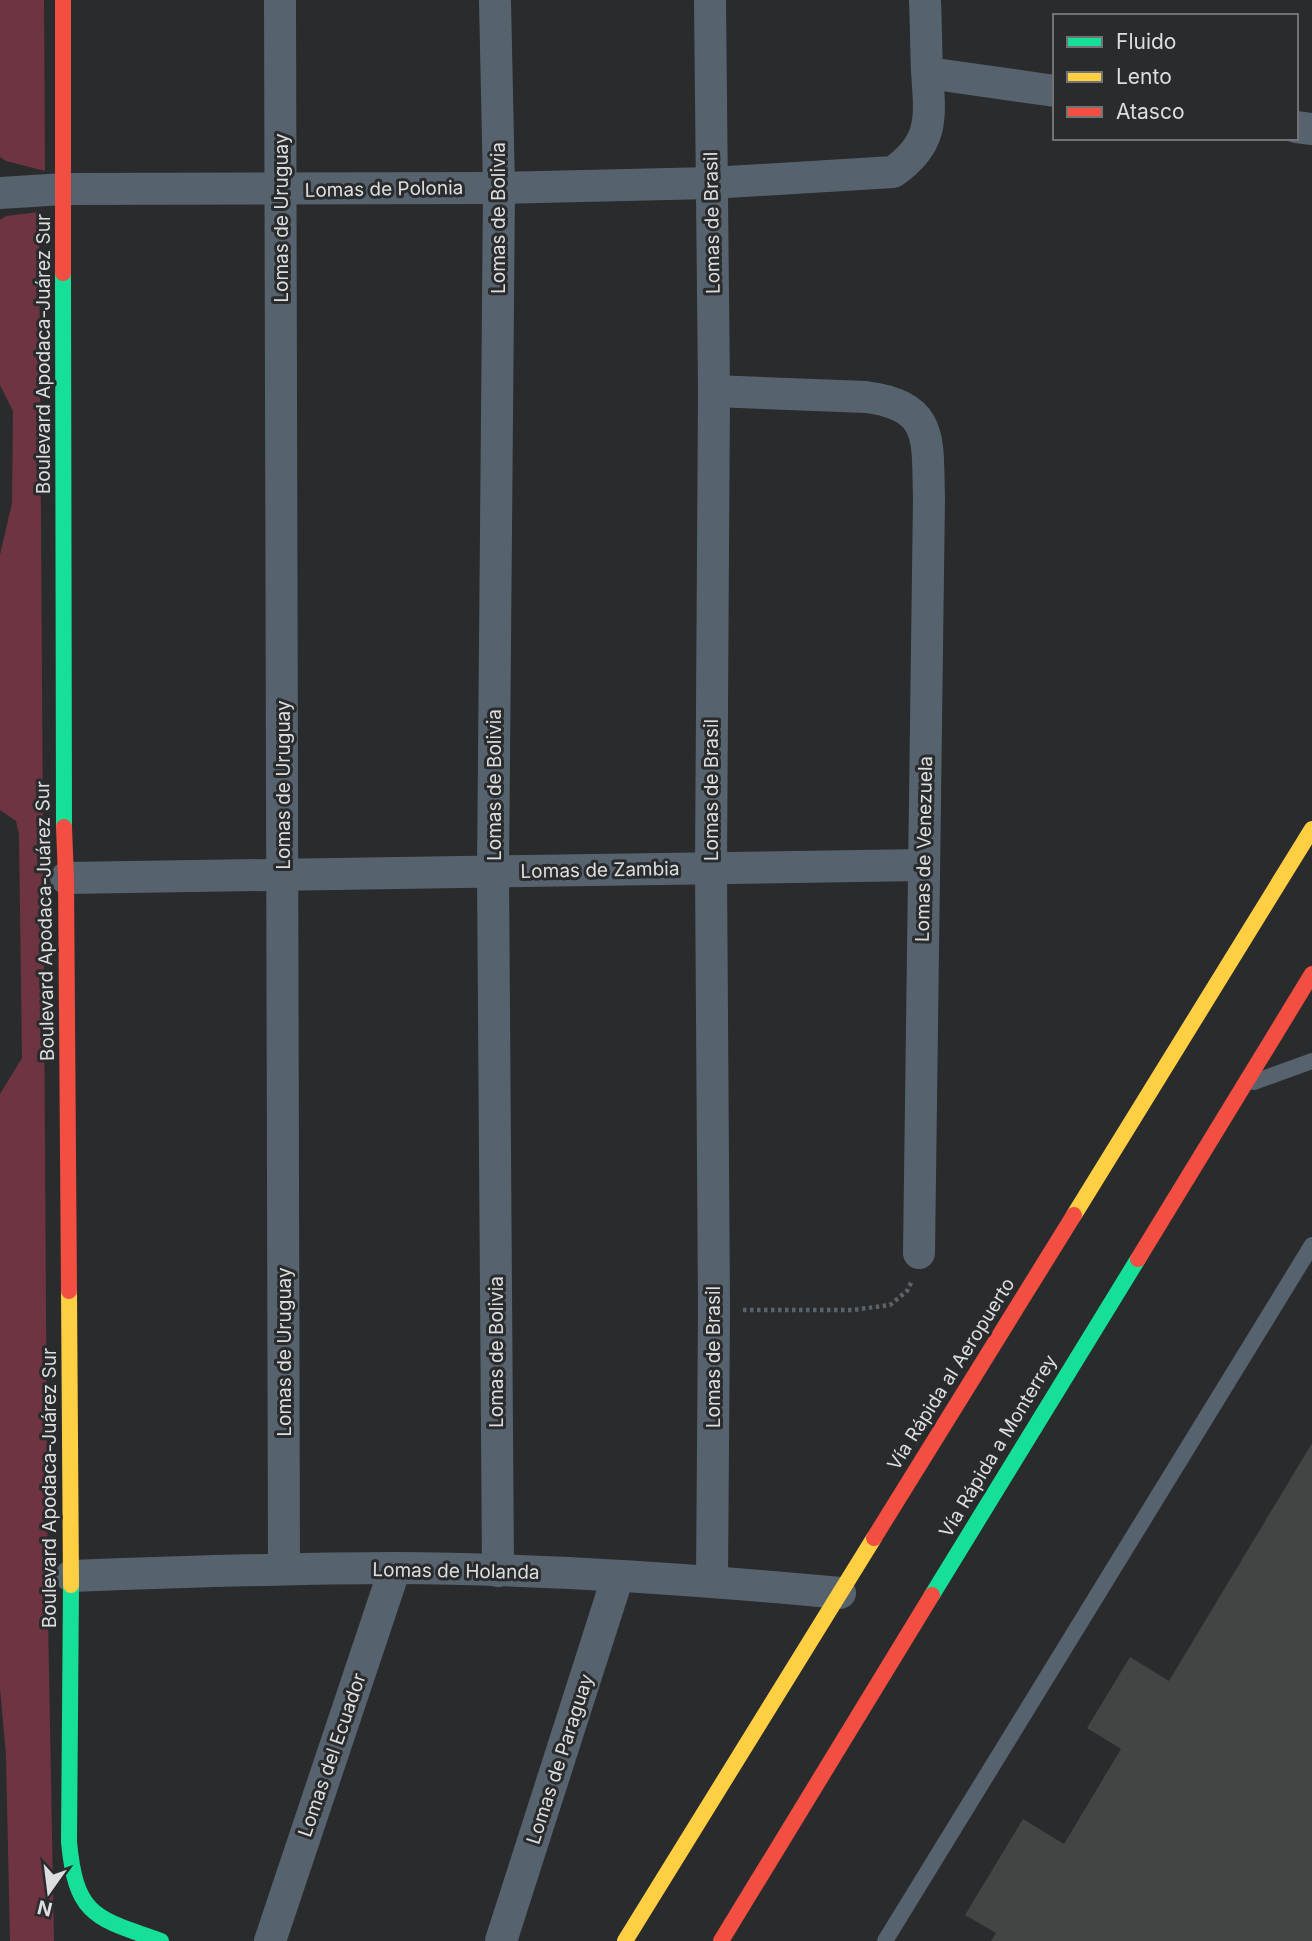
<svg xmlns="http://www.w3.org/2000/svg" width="1312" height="1941" viewBox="0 0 1312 1941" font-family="Inter,sans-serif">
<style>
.green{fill:#6f3442}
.building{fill:#434444}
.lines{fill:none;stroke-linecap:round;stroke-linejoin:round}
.path{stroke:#5b636a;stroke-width:4.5;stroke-dasharray:3.5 3.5;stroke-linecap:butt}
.lane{stroke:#56636e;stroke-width:16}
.street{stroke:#56636e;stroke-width:32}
.fast{stroke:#16e098;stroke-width:16}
.slow{stroke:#ffcf43;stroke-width:16}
.jam{stroke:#f24e42;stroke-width:16}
.labels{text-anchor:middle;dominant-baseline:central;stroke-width:6;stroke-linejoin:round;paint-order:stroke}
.street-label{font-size:19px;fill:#dddee0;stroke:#292b2d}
</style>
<rect width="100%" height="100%" fill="#2a2b2c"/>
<g class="green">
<polygon points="0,0 44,0 45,171 6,161 0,157"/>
<polygon points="39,212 48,1619 54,1941 10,1941 6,1756 0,1688 0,1094 22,1058 19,834 16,821 0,810 0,555 12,503 13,411 0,385 0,220 6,216"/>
</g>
<polygon class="building" points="1312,1443 1312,1941 991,1941 996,1933 965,1915 1023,1819 1064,1844 1121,1749 1087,1728 1130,1657 1169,1681"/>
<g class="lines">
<polyline class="path" points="743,1310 853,1310 890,1305 907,1291 912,1281"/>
<g class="lane">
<polyline points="1254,1082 1312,1061"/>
<polyline points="885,1941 1312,1245"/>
</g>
<g class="street">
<polyline points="280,0 284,1569"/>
<polyline points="495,0 499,188 493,872 498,1571"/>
<polyline points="710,0 714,391 711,869 714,1310 712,1581"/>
<polyline points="928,73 1055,91"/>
<polyline points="1296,127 1312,129"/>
<path d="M0 193 64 189 499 188 711 183 893 172C935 143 930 116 927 71 926 47 926 24 925 0"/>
<path d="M714 391 866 397C935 406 927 440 929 497L919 1253"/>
<polyline points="66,878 923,865"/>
<path d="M71 1576C179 1572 287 1568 395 1568 544 1569 692 1579 840 1593"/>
<polyline points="270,1941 395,1568"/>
<polyline points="501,1941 618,1576"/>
</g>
<g class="fast">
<polyline points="63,273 64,827"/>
<path d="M71 1585 69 1842C76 1917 96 1918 161 1941"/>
<polyline points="932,1595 1138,1259"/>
</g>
<g class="slow">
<polyline points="1074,1215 1312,829"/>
<polyline points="69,1291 71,1585"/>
<polyline points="625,1941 874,1538"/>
</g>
<g class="jam">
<polyline points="63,0 63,273"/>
<polyline points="64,827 66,878 69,1291"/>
<polyline points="1138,1259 1312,974"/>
<polyline points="874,1538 1074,1215"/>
<polyline points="721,1941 932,1595"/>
</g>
</g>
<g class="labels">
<g class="street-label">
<text transform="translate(384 189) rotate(-1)">Lomas de Polonia</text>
<text transform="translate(281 218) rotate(-90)">Lomas de Uruguay</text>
<text transform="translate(498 218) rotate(-90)">Lomas de Bolivia</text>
<text transform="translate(712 223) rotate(-91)">Lomas de Brasil</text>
<text transform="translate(43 354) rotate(-90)">Boulevard Apodaca-Juárez Sur</text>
<text transform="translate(283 785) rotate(-90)">Lomas de Uruguay</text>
<text transform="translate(494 785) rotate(-90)">Lomas de Bolivia</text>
<text transform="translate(711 790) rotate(-90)">Lomas de Brasil</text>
<text transform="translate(924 849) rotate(-89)">Lomas de Venezuela</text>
<text transform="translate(600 870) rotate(-1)">Lomas de Zambia</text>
<text transform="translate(45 921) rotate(-91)">Boulevard Apodaca-Juárez Sur</text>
<text transform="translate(284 1352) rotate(-90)">Lomas de Uruguay</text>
<text transform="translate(496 1352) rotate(-90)">Lomas de Bolivia</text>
<text transform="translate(713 1357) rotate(-90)">Lomas de Brasil</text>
<text transform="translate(951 1374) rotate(-58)">Vía Rápida al Aeropuerto</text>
<text transform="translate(998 1446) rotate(-59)">Vía Rápida a Monterrey</text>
<text transform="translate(49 1488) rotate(-90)">Boulevard Apodaca-Juárez Sur</text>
<text transform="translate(456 1571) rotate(1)">Lomas de Holanda</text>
<text transform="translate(332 1755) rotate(-71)">Lomas del Ecuador</text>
<text transform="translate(560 1759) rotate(-72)">Lomas de Paraguay</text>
</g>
</g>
<rect x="1053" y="14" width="245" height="126" fill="#292b2d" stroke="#717375" stroke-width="2"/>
<rect x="1067" y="37" width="35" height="10" fill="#16e098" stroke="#717375" stroke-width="2"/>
<text x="1116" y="49" font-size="21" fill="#dddee0">Fluido</text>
<rect x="1067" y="72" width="35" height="10" fill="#ffcf43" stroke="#717375" stroke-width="2"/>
<text x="1116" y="84" font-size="21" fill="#dddee0">Lento</text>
<rect x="1067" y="107" width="35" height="10" fill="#f24e42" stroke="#717375" stroke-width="2"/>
<text x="1116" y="119" font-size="21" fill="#dddee0">Atasco</text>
<g transform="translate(49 1892) rotate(194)" stroke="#292b2d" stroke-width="5" paint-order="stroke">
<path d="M0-5L12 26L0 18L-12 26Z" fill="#dddee0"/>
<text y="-10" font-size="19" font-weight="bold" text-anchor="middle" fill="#dddee0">N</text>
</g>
</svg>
